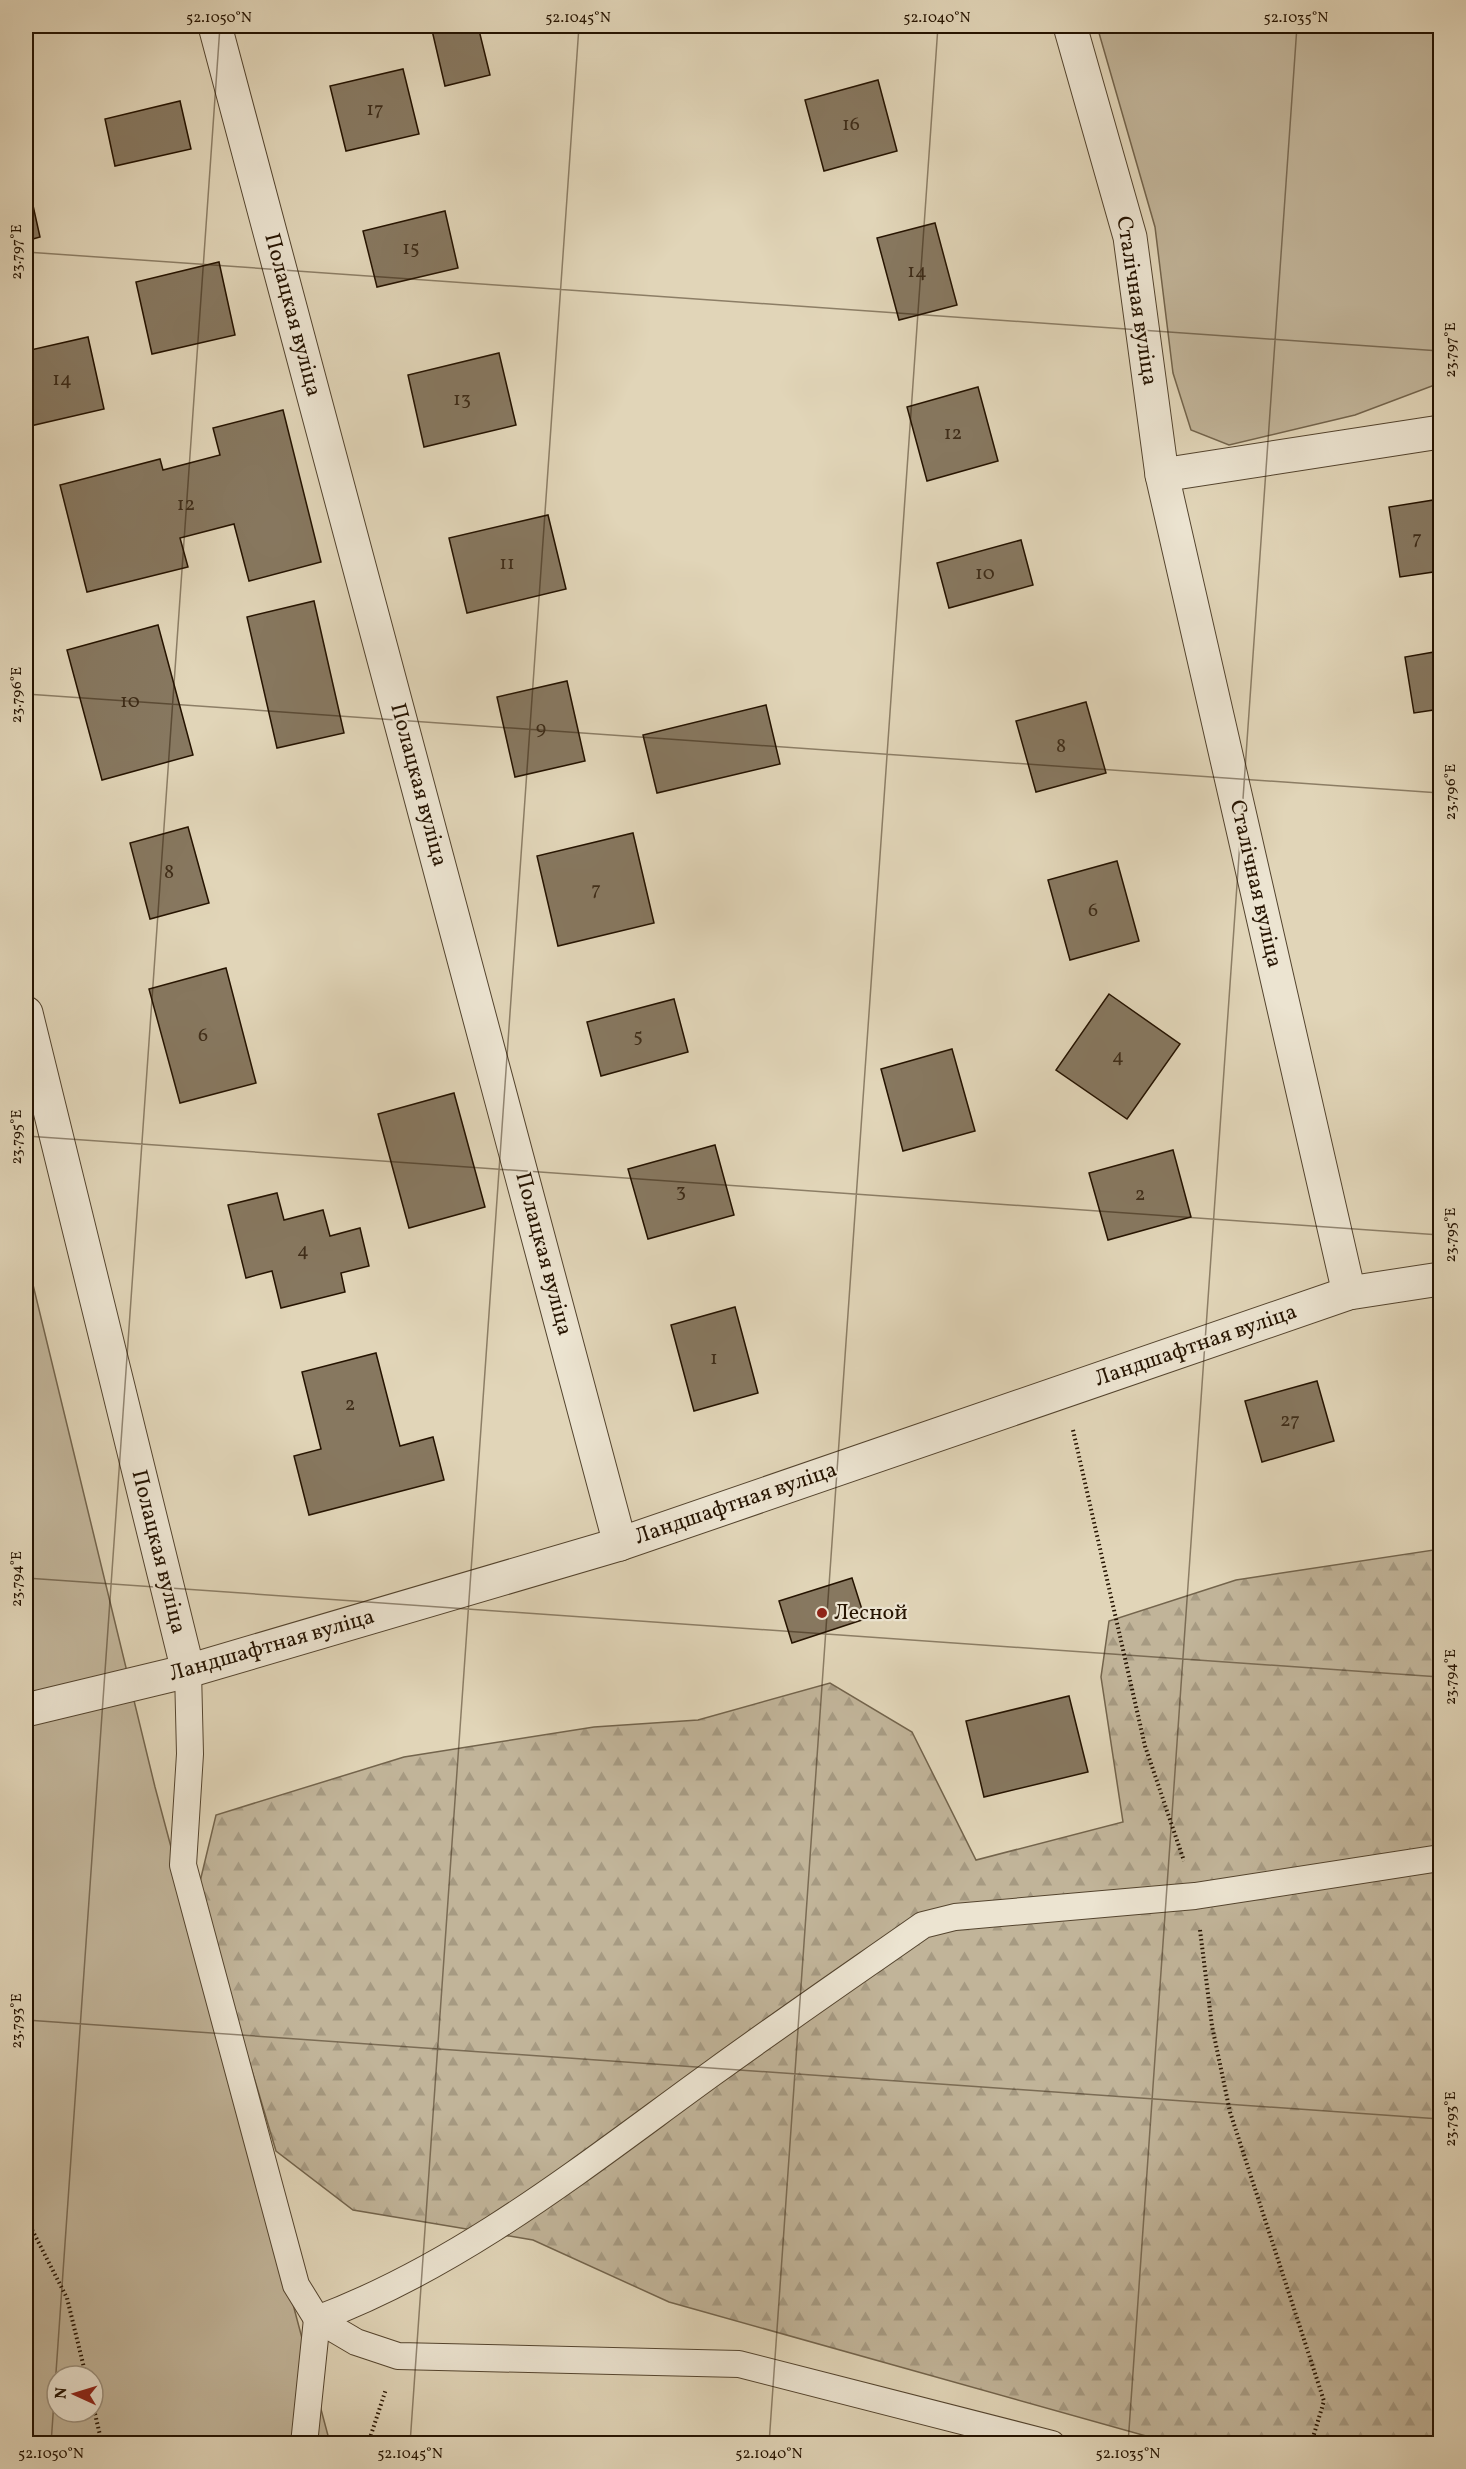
<svg xmlns="http://www.w3.org/2000/svg" width="1466" height="2469" viewBox="0 0 1466 2469" font-family="Vollkorn,serif">
<style>
.green{fill:#c1b499;stroke:#73644c;stroke-width:1.5;fill-rule:evenodd}
.forest{fill:url(#forest-firs);stroke:#73644c;stroke-width:1.5}
.building{fill:#877860;stroke:#251300;stroke-width:1.5}
.lines{fill:none;stroke-linecap:round;stroke-linejoin:round}
.lane-casing{stroke:#54442e;stroke-width:28}
.street-casing{stroke:#54442e;stroke-width:35}
.path{stroke:#251300;stroke-width:4;stroke-dasharray:1.5 3;stroke-linecap:butt}
.lane{stroke:#ece4d1;stroke-width:26}
.street{stroke:#ece4d1;stroke-width:33}
.ticks{fill:none;stroke:#251300;stroke-width:1.5;stroke-opacity:0.45}
.poi-dot{fill:#8f2418;stroke:#ece4d1;stroke-width:2}
.labels{text-anchor:middle;dominant-baseline:central;stroke-width:4.5;stroke-linejoin:round;paint-order:stroke}
.number-label{font-size:20px;fill:#3e2c18}
.street-label{font-size:22px;fill:#251300;stroke:#ece4d1}
.poi-label{font-size:22px;fill:#251300;stroke:#ece4d1;text-anchor:start}
.neatline{fill:none;stroke:#251300;stroke-width:2}
.ticks-label{font-size:15px;text-anchor:middle;fill:#251300}
</style>
<defs>
<pattern id="forest-firs" width="22" height="20" patternUnits="userSpaceOnUse" patternTransform="scale(1.5)"><rect width="22" height="20" fill="#c1b499"/><path d="M5 1l3.5 6h-7zM16 11l3.5 6h-7z" fill="#a69a82"/></pattern>
</defs>
<rect width="100%" height="100%" fill="#e1d5b8"/>
<filter id="stains"><feTurbulence type="fractalNoise" baseFrequency=".00333" numOctaves="4"/><feColorMatrix values="0 0 0 0 .2 0 0 0 0 .09 0 0 0 0 .02 0 0 0 .5 -.17"/></filter>
<radialGradient id="worn" r=".72"><stop offset=".6" stop-color="#630" stop-opacity="0"/><stop offset="1" stop-color="#630" stop-opacity=".3"/></radialGradient>
<g class="green">
<polygon points="1097,26 1440,26 1440,383 1355,415 1229,445 1191,430 1173,373 1155,227"/>
<path d="M26 1256 155 1787 330 2443H35L26 2398ZM57 2376H93V2412H57Z"/>
</g>
<polygon class="forest" points="1440,1549 1440,2443 1171,2443 669,2302 533,2240 353,2210 276,2151 198,1890 216,1815 404,1757 594,1727 698,1720 830,1683 912,1732 976,1860 1123,1822 1101,1677 1109,1621 1236,1580"/>
<g class="building">
<polygon points="431,26 478,26 490,75 445,86"/>
<polygon points="403,69 419,134 346,151 330,86"/>
<polygon points="878,80 897,151 824,171 805,100"/>
<polygon points="180,101 191,149 115,166 105,119"/>
<polygon points="26,183 28,183 40,237 26,241"/>
<polygon points="445,211 458,268 377,287 363,231"/>
<polygon points="935,223 957,305 899,320 877,238"/>
<polygon points="219,262 235,335 152,354 136,282"/>
<polygon points="88,337 104,409 26,427 26,351"/>
<polygon points="499,353 516,425 424,447 408,375"/>
<polygon points="978,387 998,461 927,481 907,407"/>
<polygon points="283,410 321,562 249,581 234,524 180,538 188,567 87,592 60,485 160,459 163,470 220,455 213,428"/>
<polygon points="1440,499 1440,571 1400,577 1389,507"/>
<polygon points="548,515 566,589 467,613 449,538"/>
<polygon points="1021,540 1033,585 949,608 937,563"/>
<polygon points="314,601 344,733 277,748 247,617"/>
<polygon points="158,625 193,755 102,780 67,650"/>
<polygon points="1440,651 1440,709 1414,713 1405,657"/>
<polygon points="567,681 585,761 515,777 497,697"/>
<polygon points="1086,702 1106,773 1036,792 1016,721"/>
<polygon points="766,705 780,764 657,793 643,735"/>
<polygon points="1440,815 1440,850 1435,816"/>
<polygon points="188,827 209,903 150,919 130,843"/>
<polygon points="633,833 654,923 558,946 537,856"/>
<polygon points="1117,861 1139,941 1070,960 1048,880"/>
<polygon points="1437,942 1440,942 1440,967"/>
<polygon points="226,968 256,1083 180,1103 149,989"/>
<polygon points="1109,994 1180,1044 1127,1119 1056,1070"/>
<polygon points="674,999 688,1052 601,1076 587,1022"/>
<polygon points="952,1049 975,1131 903,1151 881,1069"/>
<polygon points="454,1093 485,1207 409,1228 378,1114"/>
<polygon points="715,1145 734,1215 648,1239 628,1169"/>
<polygon points="1173,1150 1191,1217 1108,1240 1089,1173"/>
<polygon points="277,1193 284,1220 323,1210 330,1236 360,1228 369,1266 341,1273 345,1292 281,1308 272,1271 246,1278 228,1205"/>
<polygon points="735,1307 758,1393 694,1411 671,1325"/>
<polygon points="376,1353 400,1446 433,1437 444,1480 309,1515 294,1456 321,1449 302,1372"/>
<polygon points="1317,1381 1334,1441 1262,1462 1245,1401"/>
<polygon points="852,1578 865,1619 792,1643 779,1601"/>
<polygon points="1069,1696 1088,1772 984,1797 966,1721"/>
</g>
<g class="lines">
<g class="lane-casing">
<g id="lane">
<polyline points="188,1671 190,1754 183,1865 296,2285 317,2319 356,2342 398,2356 739,2364 1052,2444"/>
<path d="M304 2444 317 2319C464 2264 588 2163 714 2072 783 2022 853 1974 923 1925L955 1917 1195 1896 1440 1858"/>
</g>
</g>
<g class="street-casing">
<g id="street">
<polyline points="215,26 620,1544"/>
<polyline points="1070,26 1130,237 1162,475 1349,1293"/>
<polyline points="1162,475 1440,432"/>
<polyline points="26,1013 188,1671"/>
<polyline points="26,1710 188,1671 620,1544 1349,1293 1440,1279"/>
</g>
</g>
<g class="path">
<polyline points="1073,1430 1145,1746 1184,1861"/>
<polyline points="1200,1930 1212,2026 1230,2112 1324,2401 1311,2444"/>
<polyline points="26,2218 67,2298 86,2376"/>
<polyline points="93,2405 102,2444"/>
<polyline points="26,2429 29,2444"/>
<polyline points="368,2444 386,2389"/>
</g>
<use href="#lane" class="lane"/>
<use href="#street" class="street"/>
</g>
<path class="ticks" d="M26 252 1440 351M26 694 1440 793M26 1136 1440 1235M26 1578 1440 1677M26 2020 1440 2119M51 2444 220 26M410 2444 579 26M769 2444 938 26M1128 2444 1297 26"/>
<circle class="poi-dot" cx="822" cy="1613" r="6"/>
<g class="labels">
<g class="number-label">
<text x="375" y="110">17</text>
<text x="851" y="125">16</text>
<text x="411" y="249">15</text>
<text x="917" y="272">14</text>
<text x="62" y="380">14</text>
<text x="462" y="400">13</text>
<text x="953" y="434">12</text>
<text x="186" y="505">12</text>
<text x="1417" y="539">7</text>
<text x="507" y="564">11</text>
<text x="985" y="574">10</text>
<text x="130" y="702">10</text>
<text x="541" y="729">9</text>
<text x="1061" y="747">8</text>
<text x="169" y="873">8</text>
<text x="596" y="890">7</text>
<text x="1093" y="911">6</text>
<text x="203" y="1036">6</text>
<text x="638" y="1037">5</text>
<text x="1118" y="1057">4</text>
<text x="681" y="1192">3</text>
<text x="1140" y="1195">2</text>
<text x="303" y="1251">4</text>
<text x="714" y="1359">1</text>
<text x="350" y="1405">2</text>
<text x="1290" y="1421">27</text>
</g>
<g class="street-label">
<text transform="translate(1136 301) rotate(81)">Сталічная вуліца</text>
<text transform="translate(292 315) rotate(75)">Полацкая вуліца</text>
<text transform="translate(418 785) rotate(75)">Полацкая вуліца</text>
<text transform="translate(1255 884) rotate(77)">Сталічная вуліца</text>
<text transform="translate(543 1254) rotate(75)">Полацкая вуліца</text>
<text transform="translate(1196 1346) rotate(-19)">Ландшафтная вуліца</text>
<text transform="translate(736 1504) rotate(-19)">Ландшафтная вуліца</text>
<text transform="translate(158 1552) rotate(76)">Полацкая вуліца</text>
<text transform="translate(272 1646) rotate(-16)">Ландшафтная вуліца</text>
</g>
<g class="poi-label">
<text x="834" y="1613">Лесной</text>
</g>
</g>
<rect width="1466" height="2469" fill="none" stroke="#e1d5b8" stroke-width="66"/>
<g transform="translate(75 2394) rotate(274)"><circle r="28" fill="#ece4d1" stroke="#9c907d" stroke-width="1.5"/>
<path d="M0-4.5L10 22L0 15L-10 22Z" fill="#8f2418"/>
<text y="-9" font-size="16" font-weight="bold" text-anchor="middle" fill="#251300">N</text>
</g>
<rect x="33" y="33" width="1400" height="2403" class="neatline"/>
<g class="ticks-label">
<text x="219" y="22">52.1050°N</text>
<text x="578" y="22">52.1045°N</text>
<text x="937" y="22">52.1040°N</text>
<text x="1296" y="22">52.1035°N</text>
<text transform="translate(16 252) rotate(-90)" y="5">23.797°E</text>
<text transform="translate(1450 350) rotate(-90)" y="5">23.797°E</text>
<text transform="translate(16 695) rotate(-90)" y="5">23.796°E</text>
<text transform="translate(1450 792) rotate(-90)" y="5">23.796°E</text>
<text transform="translate(16 1137) rotate(-90)" y="5">23.795°E</text>
<text transform="translate(1450 1235) rotate(-90)" y="5">23.795°E</text>
<text transform="translate(16 1579) rotate(-90)" y="5">23.794°E</text>
<text transform="translate(1450 1677) rotate(-90)" y="5">23.794°E</text>
<text transform="translate(16 2021) rotate(-90)" y="5">23.793°E</text>
<text transform="translate(1450 2119) rotate(-90)" y="5">23.793°E</text>
<text x="51" y="2458">52.1050°N</text>
<text x="410" y="2458">52.1045°N</text>
<text x="769" y="2458">52.1040°N</text>
<text x="1128" y="2458">52.1035°N</text>
</g>
<rect width="100%" height="100%" filter="url(#stains)"/>
<rect width="100%" height="100%" fill="url(#worn)"/>
</svg>
